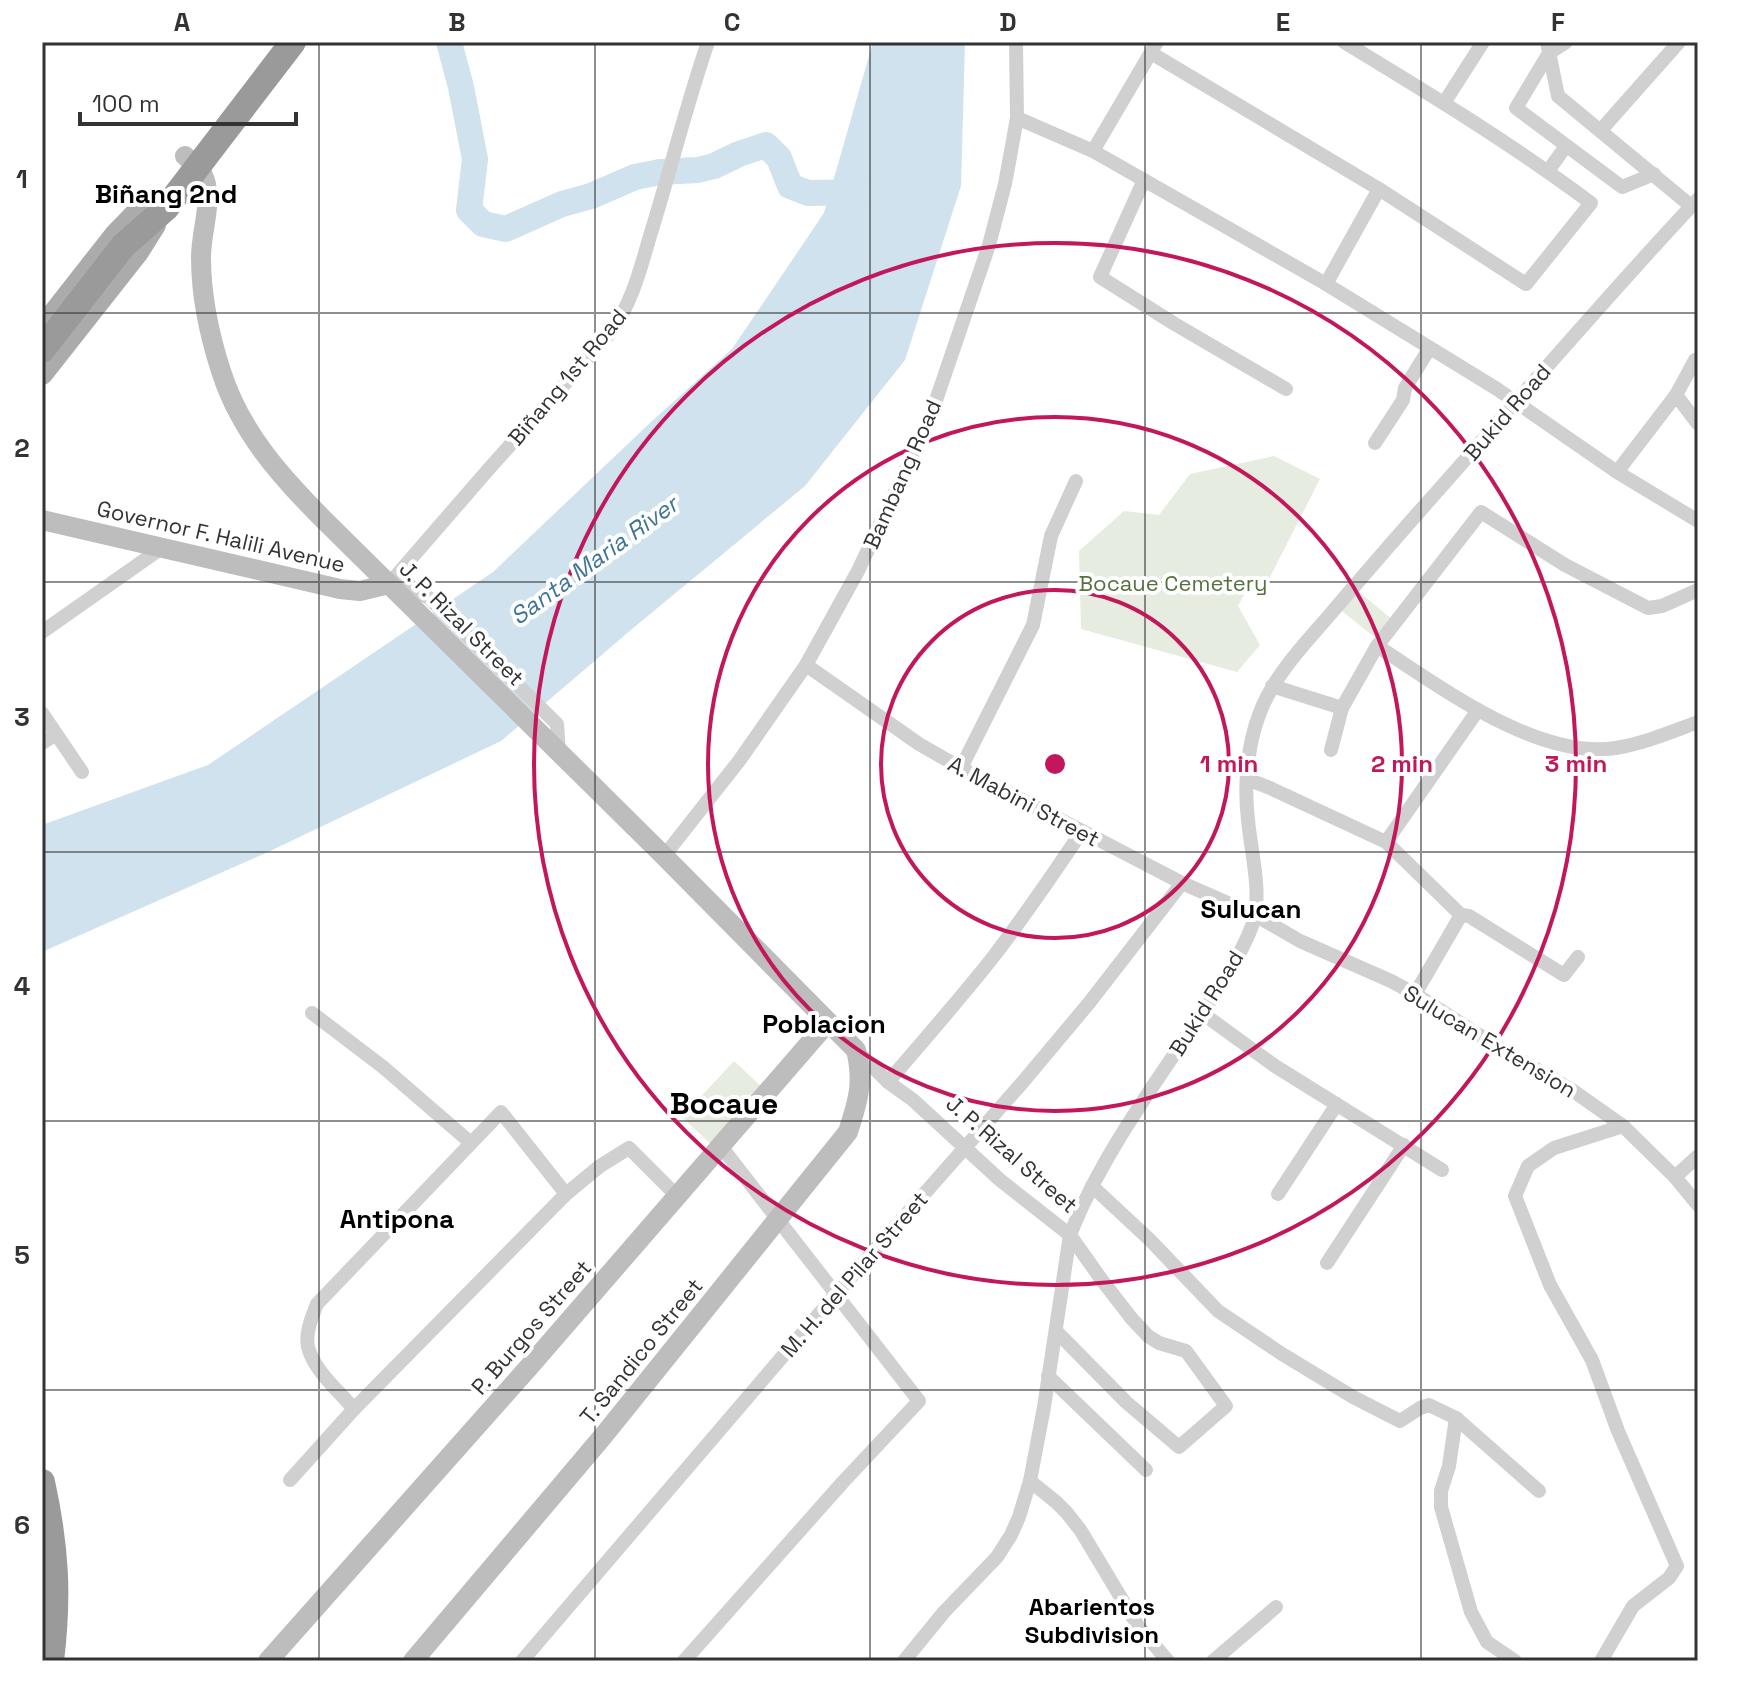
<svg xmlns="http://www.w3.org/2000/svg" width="1740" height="1703" viewBox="0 0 1740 1703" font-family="'Space Grotesk',sans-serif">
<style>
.green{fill:#e6ecdf}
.water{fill:#cfe2ee}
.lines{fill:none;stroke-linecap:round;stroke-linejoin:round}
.river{stroke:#cfe2ee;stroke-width:26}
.street{stroke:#d0d0d0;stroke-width:14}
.secondary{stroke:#bdbdbd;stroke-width:20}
.primary{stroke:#ababab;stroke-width:22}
.highway{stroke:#9a9a9a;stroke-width:26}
.grid{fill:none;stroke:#333;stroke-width:2;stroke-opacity:0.55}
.ring{fill:none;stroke:#c2185b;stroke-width:4}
.labels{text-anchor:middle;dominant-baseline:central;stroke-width:8;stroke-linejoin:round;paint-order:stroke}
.street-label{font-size:22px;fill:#333;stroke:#fff}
.park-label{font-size:22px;fill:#56703f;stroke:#fff}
.water-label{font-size:24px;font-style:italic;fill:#3f7597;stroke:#fff}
.neighbourhood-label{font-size:24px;font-weight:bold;fill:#000;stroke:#fff}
.quarter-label{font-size:26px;font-weight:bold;fill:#000;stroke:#fff}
.district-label{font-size:30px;font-weight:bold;fill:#000;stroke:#fff}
.centre{fill:#c2185b;stroke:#fff;stroke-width:4}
.ring-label{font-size:24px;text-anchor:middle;font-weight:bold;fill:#c2185b;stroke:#fff;stroke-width:8;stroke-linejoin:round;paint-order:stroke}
.neatline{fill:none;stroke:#333;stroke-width:3}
.grid-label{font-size:26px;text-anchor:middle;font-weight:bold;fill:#333}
</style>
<rect width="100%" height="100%" fill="#fff"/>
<g class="green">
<polygon points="1274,456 1320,479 1269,579 1250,584 1238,606 1260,645 1237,672 1081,629 1079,551 1124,511 1159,515 1190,474"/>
<polygon points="1358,591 1394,621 1378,640 1342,611"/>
<polygon points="734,1061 764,1089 712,1145 682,1117"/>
</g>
<polygon class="water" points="873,42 965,42 961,186 905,360 805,486 632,629 501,741 268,852 42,952 42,825 208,765 493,572 651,422 732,349 824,213"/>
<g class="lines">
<polyline class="river" points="449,42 461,87 475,159 469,210 483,224 506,229 562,204 591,196 635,177 660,172 698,170 714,166 739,154 766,145 779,158 790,186 808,193 863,192"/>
<g class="street">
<polyline points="1547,42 1558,96 1691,206"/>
<polyline points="1566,42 1549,53 1516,108 1622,187 1654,174"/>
<path d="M1151 53 1379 189 1526 284 1591 203C1512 144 1428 93 1344 42"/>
<polyline points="1444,103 1483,42"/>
<polyline points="1017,118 1093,151 1326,284 1497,389 1617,472 1698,521"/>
<polyline points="1601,130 1679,42"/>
<polyline points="1093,151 1157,42"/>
<polyline points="1548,171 1566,146"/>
<polyline points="1144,180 1100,277 1173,323 1286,389"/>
<polyline points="1326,284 1379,189"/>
<polyline points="1676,395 1698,424"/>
<polyline points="1375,443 1403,400 1405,388 1429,349"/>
<polyline points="1617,472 1676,395 1695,360"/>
<polyline points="42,632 163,547"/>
<path d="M1377 646C1441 687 1537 760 1616 748 1645 743 1671 732 1698 722"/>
<polyline points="806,665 919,744 961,768 1182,883 1255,915 1300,941 1391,981 1415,994 1493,1044 1572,1090 1623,1126 1675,1177 1698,1205"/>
<polyline points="1272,686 1342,708 1331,750"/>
<polyline points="1342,708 1377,646 1481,512 1565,565 1648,608 1662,606 1698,590"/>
<polyline points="42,713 82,772"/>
<polyline points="42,743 56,734"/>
<path d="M559 753 557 724 428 597 389 584 487 471 611 332C632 303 640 270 650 236 670 172 686 106 708 42"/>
<polyline points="961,768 1033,625 1051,536 1076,481"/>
<polyline points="1247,779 1270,788 1386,842 1461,915"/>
<polyline points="1386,842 1478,710"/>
<polyline points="664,856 739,761 806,665 858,571 931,415 989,245 1005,184 1017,118 1016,42"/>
<polyline points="1415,994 1461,915 1469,916 1564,975 1578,957"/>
<polyline points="312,1013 383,1067 471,1143"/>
<polyline points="1202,1013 1275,1066 1442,1170"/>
<polyline points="856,1050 888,1082 913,1100 1000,1180 1070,1235 1101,1279 1132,1319 1148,1336 1159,1343 1186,1351 1226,1406 1179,1447 1126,1402 1056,1331"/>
<path d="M888 1082C924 1040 960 999 994 956 1025 915 1054 873 1082 831"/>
<polyline points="1675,1177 1698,1156"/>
<polyline points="1092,1186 1150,1240 1218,1311 1282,1354 1353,1397 1400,1421 1420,1408 1429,1405 1456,1418 1539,1491"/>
<polyline points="1278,1194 1337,1104"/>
<polyline points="1327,1263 1404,1145"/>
<polyline points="1048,1376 1146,1470"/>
<path d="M354 1409C339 1391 314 1371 308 1347 305 1333 312 1317 317 1304L501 1112 566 1194"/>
<polyline points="1456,1418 1449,1466 1441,1491 1441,1507 1471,1612 1487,1642 1515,1661"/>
<polyline points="290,1480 354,1409 566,1194 600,1166 629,1148 676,1195"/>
<polyline points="1030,1481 1056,1502 1067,1513 1081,1531 1138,1626 1168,1661"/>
<polyline points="522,1661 836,1294 1022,1083 1089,1003 1182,883"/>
<polyline points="684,1661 843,1482 919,1401 720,1145"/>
<path d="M904 1661 944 1612 997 1557 1011 1535 1019 1517 1030 1481 1044 1407 1070 1235C1098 1163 1145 1098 1188 1034 1208 1004 1239 961 1252 926 1263 895 1251 853 1248 820 1244 787 1247 747 1259 715 1273 677 1301 648 1327 618 1357 583 1387 548 1418 513 1511 409 1602 301 1698 199"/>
<polyline points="1213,1661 1276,1607"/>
<polyline points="1601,1661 1633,1606 1669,1578 1677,1566 1618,1431 1592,1360 1550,1285 1515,1196 1528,1166 1554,1148 1623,1126"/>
</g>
<g class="secondary">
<path d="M185 156C195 164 203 171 206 184 211 208 201 233 201 257 201 296 209 334 221 371 240 431 280 476 324 520L664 856 856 1050C864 1083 858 1101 848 1132L604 1435 413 1661"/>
<polyline points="42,520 340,589 360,591 389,584"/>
<polyline points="268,1661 529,1367 828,1022"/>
</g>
<g class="primary">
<polyline points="42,328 115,235 150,199"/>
<polyline points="42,374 138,252 155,225"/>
</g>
<g class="highway">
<polyline points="42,350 123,246 166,208 293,42"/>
<path d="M42 1482C56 1546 59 1596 51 1661"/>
</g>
</g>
<path class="grid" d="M319 42V1661M595 42V1661M870 42V1661M1145 42V1661M1421 42V1661M42 313H1698M42 582H1698M42 852H1698M42 1121H1698M42 1390H1698"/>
<g class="ring">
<circle cx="1055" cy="764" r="174"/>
<circle cx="1055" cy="764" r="347"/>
<circle cx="1055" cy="764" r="521"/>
</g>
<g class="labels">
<g class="street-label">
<text transform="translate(567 377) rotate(-50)">Biñang 1st Road</text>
<text transform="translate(1507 412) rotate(-49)">Bukid Road</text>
<text transform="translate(902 474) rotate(-66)">Bambang Road</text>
<text transform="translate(221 536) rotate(13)">Governor F. Halili Avenue</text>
<text transform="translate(462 623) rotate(45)">J. P. Rizal Street</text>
<text transform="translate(1024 801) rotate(28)">A. Mabini Street</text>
<text transform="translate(1206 1003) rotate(-58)">Bukid Road</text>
<text transform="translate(1490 1041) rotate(31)">Sulucan Extension</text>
<text transform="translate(1012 1154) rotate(41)">J. P. Rizal Street</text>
<text transform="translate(854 1274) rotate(-49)">M. H. del Pilar Street</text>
<text transform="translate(531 1327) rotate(-49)">P. Burgos Street</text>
<text transform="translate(641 1351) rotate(-51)">T. Sandico Street</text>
</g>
<g class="park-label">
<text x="1173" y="583">Bocaue Cemetery</text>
</g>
<g class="water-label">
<text transform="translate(594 560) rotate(-36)">Santa Maria River</text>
</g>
<g class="neighbourhood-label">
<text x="1092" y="1606">Abarientos<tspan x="1092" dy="28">Subdivision</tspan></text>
</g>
<g class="quarter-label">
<text x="166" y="194">Biñang 2nd</text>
<text x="1251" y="909">Sulucan</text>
<text x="824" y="1024">Poblacion</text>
<text x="397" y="1219">Antipona</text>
</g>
<g class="district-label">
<text x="724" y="1103">Bocaue</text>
</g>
</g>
<circle cx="1055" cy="764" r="12" class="centre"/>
<g class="ring-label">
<text x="1229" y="772">1 min</text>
<text x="1402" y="772">2 min</text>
<text x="1576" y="772">3 min</text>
</g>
<rect width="1740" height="1703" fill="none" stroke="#ffffff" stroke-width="88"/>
<path d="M80 112v12h216v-12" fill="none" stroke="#333333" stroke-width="4"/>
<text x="92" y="112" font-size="24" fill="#333333" stroke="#ffffff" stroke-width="6" paint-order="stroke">100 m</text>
<rect x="44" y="44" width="1652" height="1615" class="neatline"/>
<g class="grid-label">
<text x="182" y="31">A</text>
<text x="457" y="31">B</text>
<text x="732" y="31">C</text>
<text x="1008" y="31">D</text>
<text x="1283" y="31">E</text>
<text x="1558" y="31">F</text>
<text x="22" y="188">1</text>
<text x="22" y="457">2</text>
<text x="22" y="726">3</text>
<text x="22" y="995">4</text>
<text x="22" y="1264">5</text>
<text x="22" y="1534">6</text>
</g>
</svg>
